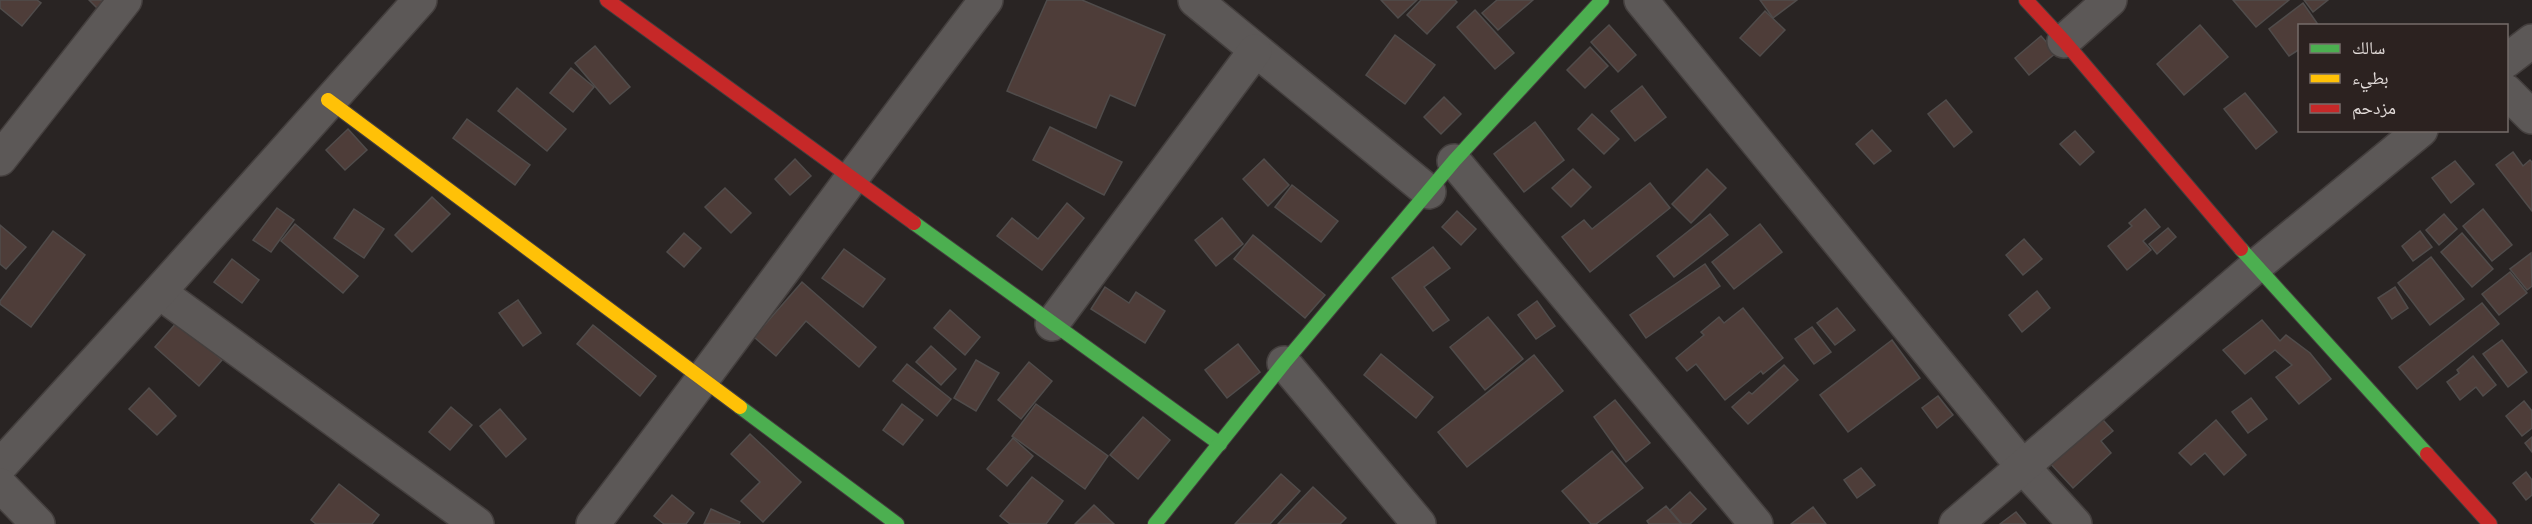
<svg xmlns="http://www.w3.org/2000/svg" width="2532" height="524" viewBox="0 0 2532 524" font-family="'Alegreya Sans','Noto Naskh Arabic',sans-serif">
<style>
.building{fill:#4e3d39;stroke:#504c4b;stroke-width:1.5}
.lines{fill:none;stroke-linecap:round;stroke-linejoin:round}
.street-casing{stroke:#443f3e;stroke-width:36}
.fast-casing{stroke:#443f3e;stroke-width:16}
.slow-casing{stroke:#443f3e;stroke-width:16}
.jam-casing{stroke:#443f3e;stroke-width:16}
.street{stroke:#5c5857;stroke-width:33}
.fast{stroke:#4caf50;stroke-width:14}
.slow{stroke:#ffc107;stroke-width:14}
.jam{stroke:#c62828;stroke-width:14}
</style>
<rect width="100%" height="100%" fill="#292423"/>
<g class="building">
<polygon points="0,0 37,0 41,3 22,26 0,8"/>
<polygon points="89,0 112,0 100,11"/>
<polygon points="1047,0 1082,0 1165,35 1135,106 1110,95 1096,128 1007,91"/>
<polygon points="1381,0 1417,0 1398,18"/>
<polygon points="1421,0 1455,0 1457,2 1427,34 1407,15"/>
<polygon points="1497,0 1533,0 1498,30 1482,13"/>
<polygon points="1760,0 1797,0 1773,18"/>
<polygon points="2233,0 2289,0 2256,27"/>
<polygon points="2304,0 2328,0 2313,12"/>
<polygon points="2303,3 2319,26 2300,26 2300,49 2289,56 2269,29"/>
<polygon points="1475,10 1514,53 1495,69 1457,27"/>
<polygon points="1765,11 1785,30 1760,56 1740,38"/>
<polygon points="1609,25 1636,55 1618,72 1591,42"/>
<polygon points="2200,25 2228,57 2184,95 2157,64"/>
<polygon points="1395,35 1435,65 1405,104 1366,75"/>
<polygon points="2041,36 2056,53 2029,75 2015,58"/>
<polygon points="595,46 630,87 610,104 575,63"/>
<polygon points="1590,47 1608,66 1585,88 1567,70"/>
<polygon points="571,68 594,87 573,112 550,93"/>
<polygon points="1642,86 1666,117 1635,141 1611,111"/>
<polygon points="517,88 566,129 547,151 498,111"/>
<polygon points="2245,93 2277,132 2256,149 2224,109"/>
<polygon points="1444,97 1461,114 1441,134 1424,117"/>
<polygon points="1946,100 1972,132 1954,147 1928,114"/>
<polygon points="1592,114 1619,139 1604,154 1578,129"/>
<polygon points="467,119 530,165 515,185 453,138"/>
<polygon points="1535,122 1564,160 1524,192 1494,154"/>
<polygon points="1050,127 1122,162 1104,195 1033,160"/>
<polygon points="348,129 367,150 345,170 326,150"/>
<polygon points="1872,130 1891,151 1874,164 1856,144"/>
<polygon points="2075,131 2094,152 2080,165 2060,144"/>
<polygon points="2513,152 2523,166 2530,160 2532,162 2532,211 2496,165"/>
<polygon points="795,159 811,176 790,195 775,179"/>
<polygon points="1264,159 1289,185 1268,206 1243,179"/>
<polygon points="2455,161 2474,184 2451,203 2432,178"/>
<polygon points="1573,169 1591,187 1571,207 1552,188"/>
<polygon points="1707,169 1726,188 1691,223 1672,204"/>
<polygon points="1650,183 1670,208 1590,272 1562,237 1584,220 1592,229"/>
<polygon points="1292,185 1338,221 1321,242 1275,207"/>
<polygon points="725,188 751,213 731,233 705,207"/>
<polygon points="432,197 450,214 412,252 395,235"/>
<polygon points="1067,203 1084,218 1042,270 997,236 1012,218 1038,239"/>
<polygon points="277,208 294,220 271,252 253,240"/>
<polygon points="354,209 384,229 364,258 334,238"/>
<polygon points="2145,209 2160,227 2143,241 2151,250 2127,270 2108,246 2132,226 2129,223"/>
<polygon points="2483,209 2512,245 2492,261 2463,226"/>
<polygon points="1457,211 1476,229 1461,245 1442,227"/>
<polygon points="1710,214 1728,235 1674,277 1657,256"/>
<polygon points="2444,214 2457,229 2439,245 2426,230"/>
<polygon points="1222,218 1243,244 1216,266 1195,240"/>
<polygon points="295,224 358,276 343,293 281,241"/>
<polygon points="1760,224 1782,252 1734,289 1712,262"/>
<polygon points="0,225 26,247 6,269 0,264"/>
<polygon points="2168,228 2176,237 2157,254 2149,244"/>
<polygon points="53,231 85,255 31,327 0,304 0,301"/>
<polygon points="2420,231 2432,247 2413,261 2402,246"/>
<polygon points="684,233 701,248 684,267 667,252"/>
<polygon points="2462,233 2493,269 2472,287 2441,252"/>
<polygon points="1253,235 1325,295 1305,318 1234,259"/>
<polygon points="2024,239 2042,259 2023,275 2006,255"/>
<polygon points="1433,247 1450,268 1424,287 1449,320 1433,331 1392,278"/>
<polygon points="844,249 885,279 863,307 822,278"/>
<polygon points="2531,253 2532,286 2527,290 2510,269"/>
<polygon points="2431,257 2464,299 2430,325 2398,283"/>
<polygon points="232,259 259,280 242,303 214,282"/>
<polygon points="1705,264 1720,286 1646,338 1630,315"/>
<polygon points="2510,272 2527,293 2499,315 2482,294"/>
<polygon points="802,282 876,347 859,367 806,321 776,356 754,337"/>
<polygon points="1105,287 1129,303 1136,292 1165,311 1145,343 1091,309"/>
<polygon points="2395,287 2408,308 2392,319 2378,298"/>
<polygon points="2037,291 2050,308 2022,332 2009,315"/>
<polygon points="518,300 541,333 523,346 499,313"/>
<polygon points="1537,301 1555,326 1536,339 1518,315"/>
<polygon points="2482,303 2499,324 2417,389 2399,367"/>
<polygon points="1743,308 1783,358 1763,374 1761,371 1725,400 1696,364 1687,371 1676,358 1704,335 1701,332 1719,317 1724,323"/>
<polygon points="1837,308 1855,330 1835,345 1817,323"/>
<polygon points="950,310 980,337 965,355 934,328"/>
<polygon points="1488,317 1523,359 1485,390 1450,347"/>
<polygon points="2262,320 2280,341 2286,335 2310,353 2331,379 2299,404 2276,377 2292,365 2275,350 2245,374 2223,350"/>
<polygon points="178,321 222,360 199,386 155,347"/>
<polygon points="593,325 656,376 640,396 577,344"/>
<polygon points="1812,327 1831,352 1814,364 1795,339"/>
<polygon points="1892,340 1920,378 1848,432 1820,395"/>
<polygon points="2502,340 2527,372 2508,387 2483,354"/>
<polygon points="1238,344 1260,372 1227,398 1205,370"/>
<polygon points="931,346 956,369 941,385 916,362"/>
<polygon points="1381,354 1433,397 1416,418 1364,375"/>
<polygon points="1534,355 1563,391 1467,467 1438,432"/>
<polygon points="2473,356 2496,385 2483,396 2476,387 2460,400 2447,382 2459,373 2457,370"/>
<polygon points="976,360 999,373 976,411 954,398"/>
<polygon points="1029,362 1052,381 1021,419 998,400"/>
<polygon points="907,364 951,399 937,416 893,381"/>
<polygon points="1784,365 1798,380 1748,424 1732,407 1749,392 1752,394"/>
<polygon points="149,388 176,416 157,435 129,409"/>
<polygon points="1938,396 1953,415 1937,428 1922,408"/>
<polygon points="2251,398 2267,419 2248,433 2232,412"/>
<polygon points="1615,400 1650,443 1626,462 1594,417"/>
<polygon points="2524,401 2532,411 2532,428 2522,436 2506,416"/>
<polygon points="902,404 923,420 903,445 883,430"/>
<polygon points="1036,404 1108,456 1085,489 1012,436"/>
<polygon points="451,407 472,425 450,450 429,432"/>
<polygon points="500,409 526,439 506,457 480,426"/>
<polygon points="2094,410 2113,431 2101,441 2111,453 2073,488 2047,460"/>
<polygon points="1143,417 1170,440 1138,479 1110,455"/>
<polygon points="2216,420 2246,455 2224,475 2205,453 2191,465 2179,453"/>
<polygon points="750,434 801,482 763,522 741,501 760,482 731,454"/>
<polygon points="2532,437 2532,452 2525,443"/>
<polygon points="1013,438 1033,456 1007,486 987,469"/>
<polygon points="1612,451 1643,488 1596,524 1591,524 1562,491"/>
<polygon points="1861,468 1875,485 1857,498 1844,480"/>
<polygon points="2526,472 2532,480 2532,495 2526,500 2513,483"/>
<polygon points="1281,474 1300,491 1270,524 1235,524"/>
<polygon points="1032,477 1063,501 1046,524 1010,524 1000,516"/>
<polygon points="339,484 379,515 372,524 316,524 311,520"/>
<polygon points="1313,487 1346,518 1340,524 1278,524"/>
<polygon points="1690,492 1706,509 1690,524 1682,524 1670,510"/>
<polygon points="672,495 694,513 686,524 664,524 654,516"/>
<polygon points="1094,505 1114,524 1075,524"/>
<polygon points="1666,506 1681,524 1649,524 1647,521"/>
<polygon points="1813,507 1826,524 1791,524"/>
<polygon points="711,509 740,522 739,524 704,524"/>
<polygon points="2016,512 2026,524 2000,524"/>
</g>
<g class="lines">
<g class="street-casing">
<g id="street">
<polyline points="1195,0 1429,192"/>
<polyline points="1641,0 2023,467 2075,524"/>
<polyline points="2064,41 2110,0"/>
<polyline points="2506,61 2532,41"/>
<polyline points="2506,91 2532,117"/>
<polyline points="0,159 125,0"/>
<polyline points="1454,161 1756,524"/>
<polyline points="159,292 477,524"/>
<polyline points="1052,324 1255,51"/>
<polyline points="1284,363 1419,524"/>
<polyline points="0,466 159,292 420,0"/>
<polyline points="0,485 38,524"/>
<path d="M593 524C726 351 853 173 986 0"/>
<polyline points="1956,524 2256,266 2421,130"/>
</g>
</g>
<g class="fast-casing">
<g id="fast">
<polyline points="914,223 1220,444"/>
<polyline points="2241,249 2427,454"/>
<polyline points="740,407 897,524"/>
<polyline points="1155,524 1284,363 1454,161 1602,0"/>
</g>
</g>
<g class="slow-casing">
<polyline id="slow" points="328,100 740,407"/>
</g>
<g class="jam-casing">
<g id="jam">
<polyline points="607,0 914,223"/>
<polyline points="2026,0 2064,41 2241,249"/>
<polyline points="2427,454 2490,524"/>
</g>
</g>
<use href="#street" class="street"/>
<use href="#fast" class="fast"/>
<use href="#slow" class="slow"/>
<use href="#jam" class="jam"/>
</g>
<rect x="2298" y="24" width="210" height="108" fill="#2c2220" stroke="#756c6a" stroke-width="1.5"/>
<rect x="2310" y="44" width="30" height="9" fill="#4caf50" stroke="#756c6a" stroke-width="1.5"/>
<text x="2352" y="54" font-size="18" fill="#e3dcda">سالك</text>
<rect x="2310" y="74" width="30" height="9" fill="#ffc107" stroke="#756c6a" stroke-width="1.5"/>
<text x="2352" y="84" font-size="18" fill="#e3dcda">بطيء</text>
<rect x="2310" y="104" width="30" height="9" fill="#c62828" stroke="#756c6a" stroke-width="1.5"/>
<text x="2352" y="114" font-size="18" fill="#e3dcda">مزدحم</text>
</svg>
